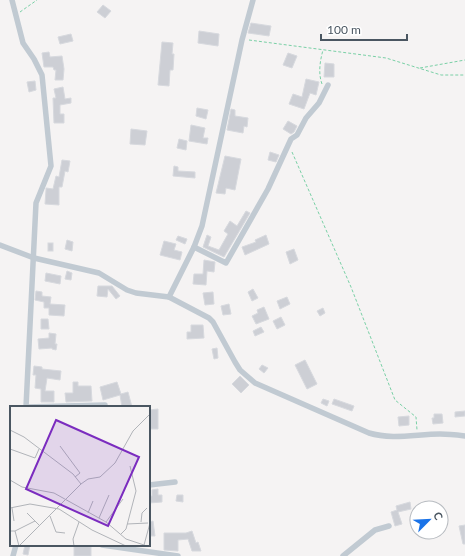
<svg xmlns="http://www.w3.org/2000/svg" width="465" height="556" viewBox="0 0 465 556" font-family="Lato,sans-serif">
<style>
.building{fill:#cdcfd5;stroke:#d7d9de}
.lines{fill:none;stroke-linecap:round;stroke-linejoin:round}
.path{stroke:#7ad0a6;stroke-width:1;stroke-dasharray:3 2;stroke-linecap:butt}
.street{stroke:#c1cad2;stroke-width:5.5}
.inset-road{fill:none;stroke:#b1b4b9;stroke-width:1}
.view{fill:#7b2cbf;fill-opacity:0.15;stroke:#7b2cbf;stroke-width:2}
.inset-edge{fill:none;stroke:#4a5661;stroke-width:2}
</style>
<rect width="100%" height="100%" fill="#f5f3f3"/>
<g class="building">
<polygon points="103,5 111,11 105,18 97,12"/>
<polygon points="251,23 271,26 269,36 248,33"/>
<polygon points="199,31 219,34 218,46 198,43"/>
<polygon points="71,34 73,41 60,44 58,37"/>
<polygon points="162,42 173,43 172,54 174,54 173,70 170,70 169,86 158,85"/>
<polygon points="49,52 50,57 62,56 64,69 63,80 55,80 56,70 54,70 53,67 44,67 42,53"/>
<polygon points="288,53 297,56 292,68 283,65"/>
<polygon points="325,63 334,64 334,77 324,77"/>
<polygon points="306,79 319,82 316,95 310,93 304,109 289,104 293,94 302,97"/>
<polygon points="35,81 36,90 29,92 27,82"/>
<polygon points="63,87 65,99 71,98 71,103 60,105 60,114 64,114 64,123 54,123 53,98 56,98 54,89"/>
<polygon points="197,108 208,110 206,119 196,116"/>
<polygon points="231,109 235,110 235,116 248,118 247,127 244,126 243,133 227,130"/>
<polygon points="288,121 297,126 294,132 291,134 283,129"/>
<polygon points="191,125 205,128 203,138 208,138 207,144 189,141"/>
<polygon points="131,129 147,131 145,145 130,144"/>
<polygon points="179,139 187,141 186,150 177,148"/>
<polygon points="270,152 279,155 276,162 268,160"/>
<polygon points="225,156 241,159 235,190 226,188 225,194 216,193"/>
<polygon points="62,160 70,161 68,172 65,171 62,187 59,187 59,205 45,204 46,190 46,188 53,189 56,176 59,177"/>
<polygon points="174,166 178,167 178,171 195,172 195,178 173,176"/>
<polygon points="246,211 250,213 224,257 203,247 207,235 211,237 208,246 219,250 228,234 224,231 230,221 237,226"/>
<polygon points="266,235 269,244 245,255 242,247 256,242 255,240"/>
<polygon points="178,236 187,239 185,244 176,240"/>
<polygon points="67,240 73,242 72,251 65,249"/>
<polygon points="164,241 176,244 174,250 182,252 180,260 160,255"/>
<rect x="48" y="243" width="5" height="8"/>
<polygon points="294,249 298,260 290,264 286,252"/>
<polygon points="204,260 215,262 214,272 207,271 206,285 193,284 194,274 203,274"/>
<polygon points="67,271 72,273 71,280 65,279"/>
<polygon points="46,273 61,276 60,284 45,281"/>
<polygon points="98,286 112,286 120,296 116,299 108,289 107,297 97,296"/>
<polygon points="253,289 258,298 252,301 248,292"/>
<polygon points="36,291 42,292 42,296 51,297 50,304 65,305 64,316 49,315 49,308 44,308 44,302 35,300"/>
<polygon points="213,292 214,304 205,305 203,293"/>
<polygon points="287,297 290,304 280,309 277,301"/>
<polygon points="229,304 231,314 223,315 221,306"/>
<polygon points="264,307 269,319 256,324 252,316 258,313 257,310"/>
<polygon points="323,308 325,313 320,316 317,311"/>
<polygon points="281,317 285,325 277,329 273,321"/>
<polygon points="41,319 48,319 49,329 41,329"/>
<polygon points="191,325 203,325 204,338 187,339 187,332 191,332"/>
<polygon points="261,327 264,332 255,336 253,331"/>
<polygon points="49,333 56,334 55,344 57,344 56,350 52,349 52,348 39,349 38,339 49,338"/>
<polygon points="217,348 218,358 214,359 212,349"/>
<polygon points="305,360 317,384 307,389 295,365"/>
<polygon points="262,365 268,368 264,373 259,369"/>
<polygon points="34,366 42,367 42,369 61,371 60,380 47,378 45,391 54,391 54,402 41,402 41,389 35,388 36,375 33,375"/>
<polygon points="240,376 249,385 241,393 232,384"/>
<polygon points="73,382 78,382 78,386 91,386 92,401 66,402 65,393 73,393"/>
<polygon points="117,382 121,394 128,392 132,407 122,407 120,395 103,400 100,387"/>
<polygon points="323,399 329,401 327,406 321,403"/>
<polygon points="334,399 354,406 352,411 332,404"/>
<polygon points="158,409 158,429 149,429 149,410"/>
<polygon points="465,411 465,416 455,417 455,412"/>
<polygon points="434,414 442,414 443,423 433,424 432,418 434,418"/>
<polygon points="409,416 409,425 399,426 398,417"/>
<polygon points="158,489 158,495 162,495 162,502 149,503 149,496 152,496 152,490"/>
<polygon points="177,495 183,495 183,502 176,501"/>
<polygon points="410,502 411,509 398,512 402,524 395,526 391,512 397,510 396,506"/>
<polygon points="153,521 155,536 149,536 149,522"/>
<polygon points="465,525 465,544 463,544 459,526"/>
<polygon points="192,531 196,543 198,542 201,551 192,551 188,539 178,540 178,551 164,550 164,533 186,533"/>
<polygon points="25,545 30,545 28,555 23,554"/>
<polygon points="74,545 91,547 91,556 74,556"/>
</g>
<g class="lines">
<g class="path">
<polyline points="20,12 37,0"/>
<polyline points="249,40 386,58 441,75 465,75"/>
<polyline points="420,68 465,60"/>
<path d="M322 84C318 73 320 61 323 50"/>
<polyline points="292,152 351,287 395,400 416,417 417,430"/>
</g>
<g class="street">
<polyline points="12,0 23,43 34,59 42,75 51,166 36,203 26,407 105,405"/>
<path d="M0 245 34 258 99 273 127 290 136 293 169 297 209 318 213 322 235 362 240 370 255 383 369 433C392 440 417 434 440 434 449 434 457 435 465 436"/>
<polyline points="194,247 226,263 268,189 291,139 297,135 306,118 319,103 328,85"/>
<polyline points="169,297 194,247 202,226 242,40 253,0"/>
<polyline points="149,485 175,482"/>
<polyline points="102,545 178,556"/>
<polyline points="13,556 16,545"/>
<polyline points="343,556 375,530 389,526"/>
</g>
</g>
<g transform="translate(10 406)">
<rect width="140" height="140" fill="#f5f3f3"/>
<path class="inset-road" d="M0 24 14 31 63 68 71 78M50 40 70 67 65 71M0 43 25 52 29 43M0 74 12 81 44 87 96 116 116 133 137 140M0 102 20 98 49 103 82 124 116 140M2 102 4 115M17 107 30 120M78 107 83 95M40 110 46 126 55 127M89 112 99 89M96 116 113 93M131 116 132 107 137 102M117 118 138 117M0 125H5L9 140M5 125 25 115M111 128 116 123 126 85 120 60M134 139 140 117M9 140 71 78 78 73 90 71 105 57 123 25 140 8M64 140 63 133 69 116"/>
<path class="view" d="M46 14 129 51 98 120 16 83Z"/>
<rect width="140" height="140" class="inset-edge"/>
</g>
<g transform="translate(429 520) rotate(66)"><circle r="19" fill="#ffffff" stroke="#b7bbc0"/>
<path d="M0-3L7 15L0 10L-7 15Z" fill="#1a73e8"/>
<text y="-6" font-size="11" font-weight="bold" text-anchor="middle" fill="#4a5661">С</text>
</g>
<path d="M321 34v6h86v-6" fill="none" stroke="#4a5661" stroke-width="2"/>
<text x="327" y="34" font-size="12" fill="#4a5661" stroke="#ffffff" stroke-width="3" paint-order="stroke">100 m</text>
</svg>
